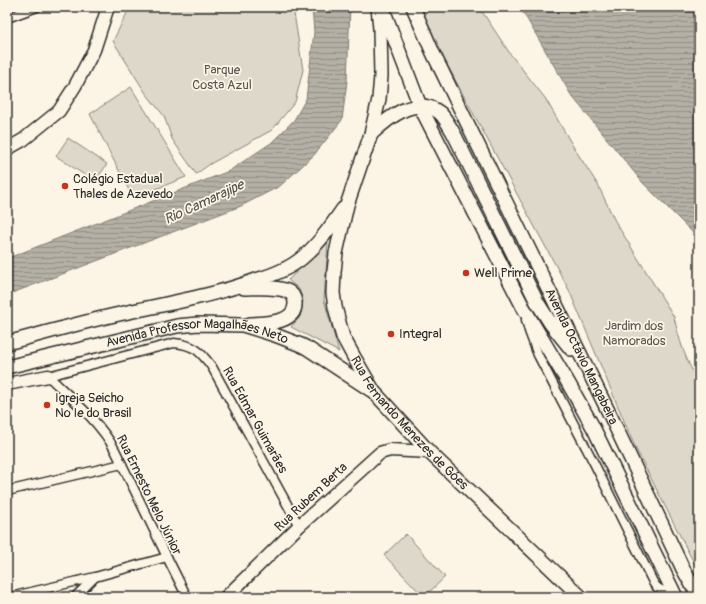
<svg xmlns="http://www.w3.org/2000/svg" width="706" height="604" viewBox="0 0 706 604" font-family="Pangolin,sans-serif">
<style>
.green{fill:#ded8ca;stroke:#84827a}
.water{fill:url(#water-rules);stroke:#7d7b74}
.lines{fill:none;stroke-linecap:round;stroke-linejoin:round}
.street-casing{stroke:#2b2b2b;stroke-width:11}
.secondary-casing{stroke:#2b2b2b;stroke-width:15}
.primary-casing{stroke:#2b2b2b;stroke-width:16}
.street{stroke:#fcf5e5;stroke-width:8}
.secondary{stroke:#fcf5e5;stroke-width:12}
.primary{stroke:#fcf5e5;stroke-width:13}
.poi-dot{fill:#c8321e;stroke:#fcf5e5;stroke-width:1.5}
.labels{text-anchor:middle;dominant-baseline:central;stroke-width:3.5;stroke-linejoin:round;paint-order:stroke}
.park-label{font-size:13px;fill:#585653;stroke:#fcf5e5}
.poi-label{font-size:13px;fill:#2b2b2b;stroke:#fcf5e5;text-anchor:start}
.street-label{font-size:13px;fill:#2b2b2b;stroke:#fcf5e5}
.water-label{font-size:14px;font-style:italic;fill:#545350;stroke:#fcf5e5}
</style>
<defs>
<pattern id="water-rules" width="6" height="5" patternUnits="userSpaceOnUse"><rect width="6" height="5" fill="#b4b0a5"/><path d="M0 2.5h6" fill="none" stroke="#938f87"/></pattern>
</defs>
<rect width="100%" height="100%" fill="#fcf5e5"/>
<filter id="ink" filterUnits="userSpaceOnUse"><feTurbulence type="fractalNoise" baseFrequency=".025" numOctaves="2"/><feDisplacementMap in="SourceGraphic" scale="8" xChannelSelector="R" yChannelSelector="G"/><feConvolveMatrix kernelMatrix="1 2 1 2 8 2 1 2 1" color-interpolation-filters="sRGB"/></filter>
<g filter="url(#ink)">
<g class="green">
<polygon points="130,7 293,7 303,70 295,102 272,130 210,164 196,174 172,139 164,116 145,92 113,41"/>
<path d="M420 7H479L511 55 545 98 574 148 598 185 615 221 674 317C678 336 687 366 699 381V573L635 447 569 290 427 28Z"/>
<polygon points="131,87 186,177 133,198 90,114"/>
<polygon points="68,138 107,164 95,182 56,156"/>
<polygon points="328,242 324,300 339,352 291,327 300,317 303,301 299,289 288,280"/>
<polygon points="406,534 445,577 424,597 384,555"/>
</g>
<g class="water">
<polygon points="312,7 350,7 347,81 342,120 314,155 280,186 241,206 7,295 7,258 16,255 229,171 271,143 294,120 306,99 314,32"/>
<polygon points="520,7 699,7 699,239 643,183 571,95"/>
</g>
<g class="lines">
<g class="street-casing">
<g id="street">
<polyline points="7,18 37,7"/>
<path d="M526 320 529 331 538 355 595 465 654 584C659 591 667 592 674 593"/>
<path d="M48 376 174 343C195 345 200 351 212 367L299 526"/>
<path d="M48 376C72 399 99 421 115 450L167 557 187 597"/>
<polyline points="7,491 122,464"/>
<polyline points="10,597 95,577 167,557"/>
<polyline points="75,597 94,578"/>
</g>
</g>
<g class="secondary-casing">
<g id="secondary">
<polyline points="7,149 23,140 59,111 75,86 94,50 108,7"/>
<polyline points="7,384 48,376"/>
<polyline points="226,597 299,526 380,453 390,450 429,452"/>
</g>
</g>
<g class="primary-casing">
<g id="primary">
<path id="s1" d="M378 7 380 29 381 76 379 99 371 134 347 205 336 253 334 272 333 293 335 307 341 330 343 337 355 359 374 392 429 452 581 597"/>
<path id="s2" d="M413 7 433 53 611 417 683 569 699 597"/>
<polyline points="383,9 420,106 523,307 566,379 593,427 676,597"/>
<path d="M371 134C388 118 416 94 440 113 446 119 450 127 454 134L537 302 551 324 571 349"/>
<path d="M244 288C256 288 275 286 287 291 292 293 295 298 295 303 296 324 265 323 250 324"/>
<path d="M7 343C46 333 85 321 124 313 169 303 213 296 256 280 273 275 289 269 302 258 319 244 331 226 343 209"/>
<path id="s3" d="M7 367 177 326 198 324 243 325 275 335 301 345 307 348 371 390"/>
</g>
</g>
<use href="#street" class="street"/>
<use href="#secondary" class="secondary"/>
<use href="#primary" class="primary"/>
</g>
</g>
<g class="poi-dot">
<circle cx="65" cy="186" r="4"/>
<circle cx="466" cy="273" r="4"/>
<circle cx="391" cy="334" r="4"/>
<circle cx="47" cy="405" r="4"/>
</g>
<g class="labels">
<g class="park-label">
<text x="222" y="70">Parque<tspan x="222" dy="15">Costa Azul</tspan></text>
<text x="634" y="326">Jardim dos<tspan x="634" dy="15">Namorados</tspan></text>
</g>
<g class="poi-label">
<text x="73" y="179">Colégio Estadual<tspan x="73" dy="15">Thales de Azevedo</tspan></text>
<text x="474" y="273">Well Prime</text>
<text x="399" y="334">Integral</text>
<text x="55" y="398">Igreja Seicho<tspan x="55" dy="15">No Ie do Brasil</tspan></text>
</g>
<g class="street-label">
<text stroke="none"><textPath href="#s3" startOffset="195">Avenida Professor Magalhães Neto</textPath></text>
<text stroke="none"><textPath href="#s2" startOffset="388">Avenida Octávio Mangabeira</textPath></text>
<text transform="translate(255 420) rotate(61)">Rua Edmar Guimarães</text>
<text stroke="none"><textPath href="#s1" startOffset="447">Rua Fernando Menezes de Góes</textPath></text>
<text transform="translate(149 495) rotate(64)">Rua Ernesto Melo Júnior</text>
<text transform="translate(311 497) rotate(-43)">Rua Rubem Berta</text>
</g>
<g class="water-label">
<text transform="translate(204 202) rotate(-25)">Rio Camarajipe</text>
</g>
</g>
<rect width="706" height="604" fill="none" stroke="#fcf5e5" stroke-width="24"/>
<rect x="12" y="12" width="682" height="580" fill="none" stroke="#2b2b2b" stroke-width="1.5" filter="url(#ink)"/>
</svg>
